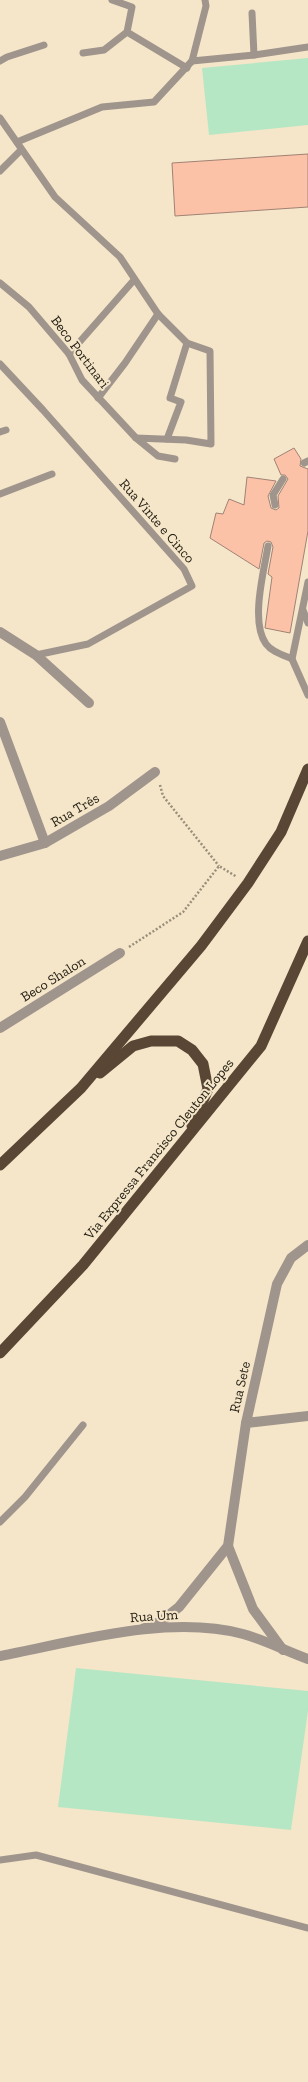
<svg xmlns="http://www.w3.org/2000/svg" width="308" height="2082" viewBox="0 0 308 2082" font-family="'Zilla Slab',serif">
<style>
.green{fill:#b6e7c4}
.building{fill:#fcc2a7;stroke:#a08275}
.lines{fill:none;stroke-linecap:round;stroke-linejoin:round}
.path{stroke:#988e79;stroke-width:2.5;stroke-dasharray:2 2;stroke-linecap:butt}
.service{stroke:#a0958c;stroke-width:7}
.minor{stroke:#a0958c;stroke-width:10}
.tertiary{stroke:#a0958c;stroke-width:10}
.trunk{stroke:#5a4634;stroke-width:11}
.labels{text-anchor:middle;dominant-baseline:central;stroke-width:4;stroke-linejoin:round;paint-order:stroke}
.street-label{font-size:14px;fill:#252015;stroke:#f5e6c9}
</style>
<rect width="100%" height="100%" fill="#f5e6c9"/>
<g class="green">
<polygon points="308,58 308,125 209,135 202,68"/>
<polygon points="76,1668 308,1691 308,1711 291,1830 58,1807"/>
</g>
<g class="building">
<polygon points="308,154 308,207 175,216 172,163"/>
<polygon points="294,448 301,459 300,466 308,469 308,531 290,633 265,628 272,577 268,574 273,547 271,542 267,541 264,543 259,569 210,538 216,513 223,514 229,499 244,505 247,477 276,481 268,496 271,508 276,510 279,508 278,496 288,479 285,475 281,475 274,459"/>
</g>
<g class="lines">
<g class="path">
<polyline points="160,785 163,796 219,866"/>
<polyline points="129,947 183,912 219,866 237,877"/>
</g>
<g class="service">
<polyline points="252,13 254,55"/>
<polyline points="127,32 187,68"/>
<polyline points="83,53 104,50 127,32 132,7 112,0"/>
<polyline points="0,61 7,57 44,45"/>
<polyline points="192,61 254,55 308,47"/>
<polyline points="0,118 55,197 120,257 158,314 187,343 210,351 211,444 186,440 136,438"/>
<polyline points="17,142 102,107 154,102 192,61 206,6 205,0"/>
<polyline points="0,171 21,150"/>
<polyline points="0,283 29,307 69,354 82,380 136,438 158,456 175,459"/>
<polyline points="69,354 134,280"/>
<polyline points="0,364 43,410 184,569 192,586 88,644 36,655"/>
<polyline points="98,398 125,363 158,314"/>
<polyline points="0,432 6,430"/>
<polyline points="167,439 181,402 170,398 187,343"/>
<polyline points="304,463 308,461"/>
<polyline points="0,494 52,474"/>
<polyline points="275,505 273,495 283,479"/>
<path d="M268 546C264 571 250 622 266 644 272 652 283 655 292 659"/>
<polyline points="308,582 292,659 308,695"/>
<polyline points="303,610 308,623"/>
<polyline points="0,1522 25,1497 83,1425"/>
<polyline points="0,1860 36,1855 308,1928"/>
</g>
<g class="minor">
<polyline points="0,632 36,655 89,703"/>
<polyline points="0,722 45,843"/>
<polyline points="0,856 45,843 109,806 155,772"/>
<polyline points="0,1028 120,953"/>
<polyline points="246,1423 308,1416"/>
<polyline points="228,1546 253,1609 283,1650"/>
<polyline points="144,1628 160,1622 179,1607 228,1546 246,1423 277,1284 291,1258 308,1245"/>
</g>
<path class="tertiary" d="M0 1656C74 1642 168 1614 243 1634 265 1640 286 1651 308 1659"/>
<g class="trunk">
<polyline points="100,1073 133,1046 151,1041 178,1041 192,1050 203,1064 208,1089 192,1126"/>
<polyline points="0,1165 81,1088 201,946 248,883 281,832 308,769"/>
<polyline points="0,1353 83,1265 261,1046 308,941"/>
</g>
</g>
<g class="labels">
<g class="street-label">
<text transform="translate(80 352) rotate(53)">Beco Portinari</text>
<text transform="translate(157 521) rotate(49)">Rua Vinte e Cinco</text>
<text transform="translate(75 810) rotate(-30)">Rua Três</text>
<text transform="translate(53 979) rotate(-32)">Beco Shalon</text>
<text transform="translate(159 1149) rotate(-51)">Via Expressa Francisco Cleuton Lopes</text>
<text transform="translate(240 1387) rotate(-77)">Rua Sete</text>
<text transform="translate(154 1616) rotate(-4)">Rua Um</text>
</g>
</g>
</svg>
